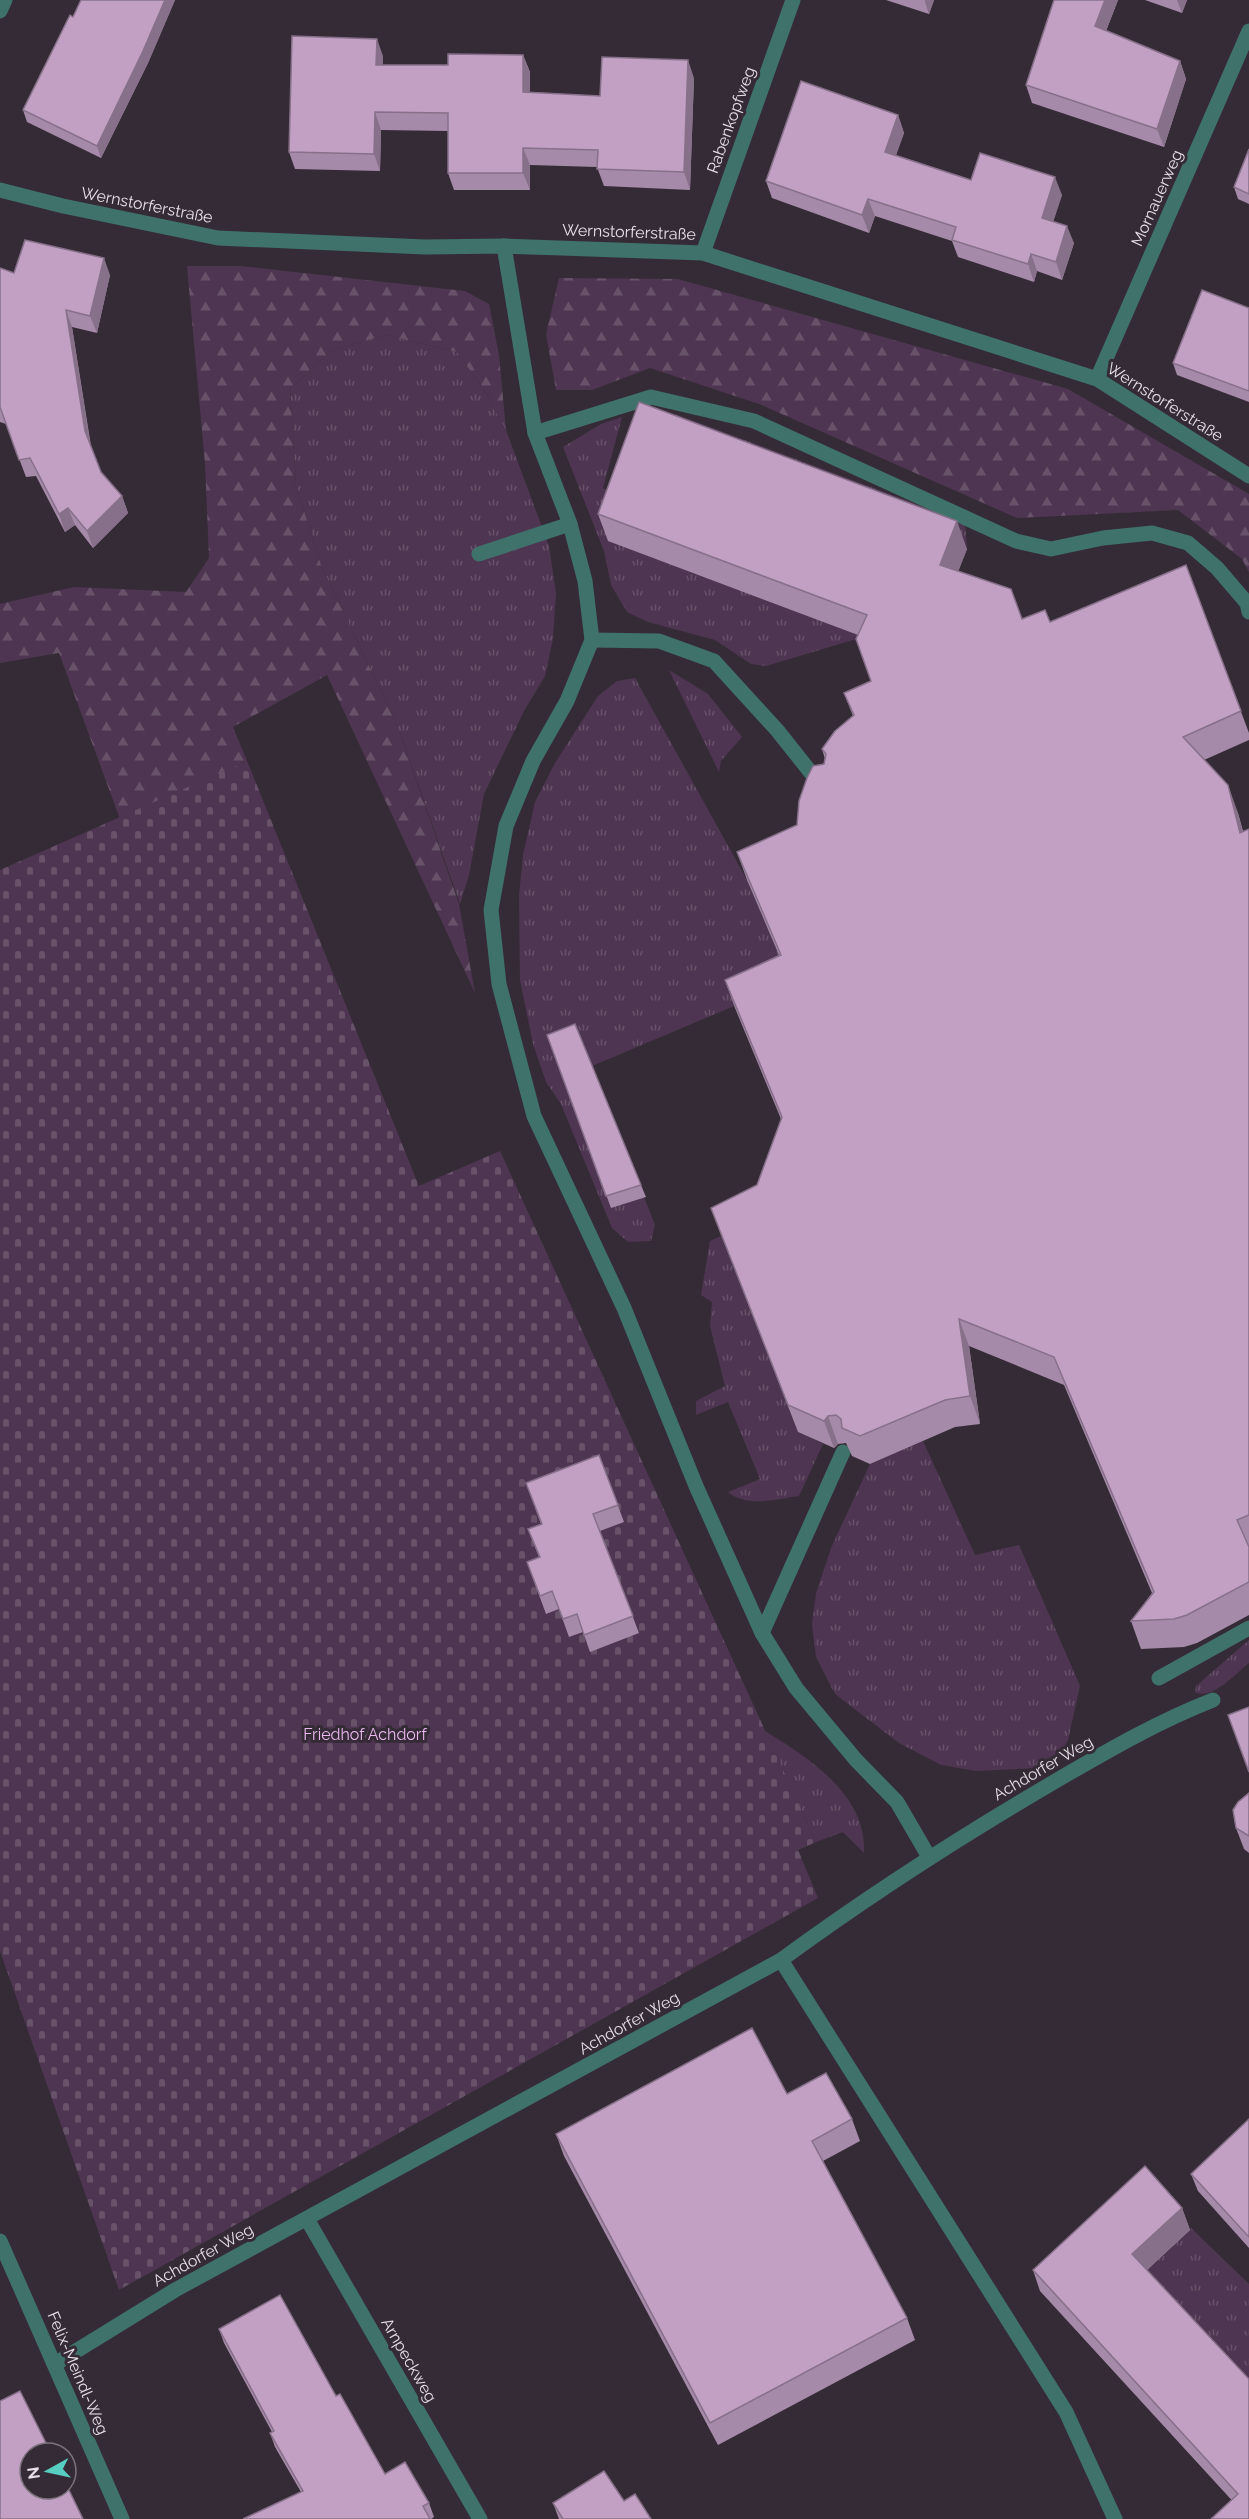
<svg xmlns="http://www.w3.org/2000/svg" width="1249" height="2519" viewBox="0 0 1249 2519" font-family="Raleway,sans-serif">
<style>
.grass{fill:url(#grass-tufts)}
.forest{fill:url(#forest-firs)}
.cemetery{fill:url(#cemetery-stones)}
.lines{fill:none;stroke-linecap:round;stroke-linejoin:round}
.service{stroke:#3f726b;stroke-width:15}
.minor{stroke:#3f726b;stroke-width:15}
.wall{fill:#a68aa9}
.shaded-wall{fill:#877089}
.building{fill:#c1a0c4;stroke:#877089;stroke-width:1.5}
.labels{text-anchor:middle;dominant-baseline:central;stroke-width:6;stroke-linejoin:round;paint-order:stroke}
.street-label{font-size:16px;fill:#e6dfe7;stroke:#352b36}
.park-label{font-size:16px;fill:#eab7ef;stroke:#352b36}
</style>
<defs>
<pattern id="grass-tufts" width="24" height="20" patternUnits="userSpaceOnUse" patternTransform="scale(1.5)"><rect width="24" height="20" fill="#4e3551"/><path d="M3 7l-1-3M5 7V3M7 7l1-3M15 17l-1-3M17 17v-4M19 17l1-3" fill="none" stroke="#68526a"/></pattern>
<pattern id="forest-firs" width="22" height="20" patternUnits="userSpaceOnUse" patternTransform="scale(1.5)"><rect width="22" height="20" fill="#4e3551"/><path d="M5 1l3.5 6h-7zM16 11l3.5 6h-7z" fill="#68526a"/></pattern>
<pattern id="cemetery-stones" width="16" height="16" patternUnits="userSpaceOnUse" patternTransform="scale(1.5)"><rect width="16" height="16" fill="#4e3551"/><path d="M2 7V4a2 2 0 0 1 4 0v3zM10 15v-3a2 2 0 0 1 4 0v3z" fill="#68526a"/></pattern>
</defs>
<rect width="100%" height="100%" fill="#352b36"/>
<g class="grass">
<polygon points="386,335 457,352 486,393 506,430 549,546 556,593 553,639 545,676 524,711 484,794 469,875 460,904 398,727 321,565 296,485 290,389 332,350"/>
<polygon points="646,410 678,415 965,522 967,549 863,637 766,666 751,664 715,640 648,622 627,612 611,585 604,551 563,447 601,424 622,417 603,488 613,493"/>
<polygon points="669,670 708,694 742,737 721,761 719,772"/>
<polygon points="635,678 747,880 791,982 592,1066 655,1225 651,1241 628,1242 612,1228 561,1104 546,1082 533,1044 520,980 519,895 523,855 535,802 555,763 598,696 617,681"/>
<path d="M721 1236 798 1432 823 1444 799 1496C776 1499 748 1508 728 1492L760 1479 728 1402 696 1415V1401L725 1386 710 1326 712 1302 701 1295 710 1241Z"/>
<polygon points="923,1441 975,1555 1019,1545 1080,1686 1068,1740 1059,1757 1039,1768 976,1771 941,1765 899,1743 835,1694 816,1657 812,1624 816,1593 831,1548 870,1464"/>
<path d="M1249 1640V1663C1236 1673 1212 1701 1195 1692L1196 1686Z"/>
<path d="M765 1731C809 1758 867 1795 864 1853L843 1832 816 1842Z"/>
<polygon points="1191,2228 1249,2284 1249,2392 1140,2276"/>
</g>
<g class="forest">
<polygon points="187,266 240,266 465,291 489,304 499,355 506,430 486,393 457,352 386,335 332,350 290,389 296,485 321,565 398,727 459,904 475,993 327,675 233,727 247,761 120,819 59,653 0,663 0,604 74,587 186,592 209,558 205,464"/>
<polygon points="559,278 678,279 1068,389 1249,494 1249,572 1242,559 1178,510 1017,518 759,404 650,368 592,390 556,390 546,334"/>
</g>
<polygon class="cemetery" points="247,761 419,1186 500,1151 816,1842 798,1850 818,1898 119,2290 0,1951 0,870"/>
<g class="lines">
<g class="service">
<polyline points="535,433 651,397 754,421 1016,541 1051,549 1103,538 1152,533 1188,543 1217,568 1247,603 1249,612"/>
<polyline points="479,554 570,524"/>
<polyline points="592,640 659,641 714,661 777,730 812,774 825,783"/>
<polyline points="762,1633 843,1452"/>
<polyline points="1159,1678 1249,1628"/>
<polyline points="781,1960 1066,2412 1115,2519"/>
</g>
<g class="minor">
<polyline points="0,11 5,0"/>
<polyline points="0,190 63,206 218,238 425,247 504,246 703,253 1097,379 1249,476"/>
<polyline points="504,246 535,433 570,524 585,581 592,640 567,701 533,761 506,826 491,910 499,984 534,1116 624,1308 696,1486 762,1633 796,1688 856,1760 897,1802 929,1857"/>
<polyline points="703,253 793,0"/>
<polyline points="1097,379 1249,31"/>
<polyline points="307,2219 480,2519"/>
<polyline points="0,2241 122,2519"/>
<path d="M55 2364 175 2290 781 1960C871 1894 963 1835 1059 1779 1109 1750 1159 1721 1213 1700"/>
</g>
</g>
<g class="wall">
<polygon points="81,0 175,0 148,63 101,158 27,122 23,110 73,17"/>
<polygon points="886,0 934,0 929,14"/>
<polygon points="1054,0 1118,0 1106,31 1180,61 1186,79 1164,147 1032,103 1026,85"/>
<polygon points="1145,0 1187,0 1182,13"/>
<polygon points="523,55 530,72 530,92 600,96 694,78 690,190 604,186 597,167 530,165 530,190 454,190 448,173 448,131 381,130 380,171 295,169 289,152 383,56 383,65 448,65"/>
<polygon points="898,115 904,133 896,155 971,180 1062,195 1053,221 1074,243 1062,280 1037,271 1034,282 958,257 952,241 875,216 869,233 772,198 766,181"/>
<polygon points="1249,149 1249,204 1238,199 1234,187"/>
<polygon points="0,268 14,273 110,275 97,333 72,327 91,446 101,472 122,496 128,513 93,548 75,525 65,532 36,476 26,477 6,424 0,422"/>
<polygon points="1249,308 1249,402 1177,375 1173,363"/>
<polygon points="598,514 967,549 958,571 1022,619 1050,622 1186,565 1249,733 1249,740 1204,760 1238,813 1243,831 1249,829 1249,1615 1197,1643 1184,1647 1141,1649 1131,1621 1152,1593 1064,1385 969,1346 980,1424 955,1427 870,1464 852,1456 846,1443 838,1444 834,1448 798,1432 711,1208 757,1185 781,1119 735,1008 725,980 779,955 747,880 737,852 797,825 824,764 825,759 822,749 853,716 844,693 871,681 858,635 608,541"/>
<polygon points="547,1035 641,1185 646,1197 611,1208"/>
<polygon points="599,1455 624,1522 600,1531 639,1633 590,1652 583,1632 569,1637 559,1609 546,1614 527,1562 539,1557 528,1529 541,1524 526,1483"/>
<polygon points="1249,1793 1249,1853 1244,1849 1236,1828"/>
<polygon points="787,2094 852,2119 860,2141 823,2161 907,2318 915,2340 718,2445 564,2156 556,2134"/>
<polygon points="1249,2119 1249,2248 1198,2191 1191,2174"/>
<polygon points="1182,2208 1190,2230 1147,2270 1249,2519 1040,2291 1033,2270"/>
<polygon points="219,2329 336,2396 385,2474 429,2503 434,2517 431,2519 243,2519 301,2492 275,2447 270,2433 272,2432 224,2343"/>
<polygon points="624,2501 651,2519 559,2519 553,2503"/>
</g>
<g class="shaded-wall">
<polygon points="165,0 175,0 148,63 101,158 97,146"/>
<polygon points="925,0 934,0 929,14 925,2"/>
<polygon points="1105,0 1118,0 1101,44 1095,26"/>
<polygon points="1177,0 1187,0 1182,13"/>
<polygon points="377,39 383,56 383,83 376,65"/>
<polygon points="523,55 530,72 530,110 523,92"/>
<polygon points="688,60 694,78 690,190 684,172"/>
<polygon points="1180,61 1186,79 1164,147 1157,129"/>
<polygon points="375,112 381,130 380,171 374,154"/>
<polygon points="898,115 904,133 891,169 885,152"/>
<polygon points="523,148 530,165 530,190 523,173"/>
<polygon points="1055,177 1062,195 1049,235 1042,218"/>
<polygon points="868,199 875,216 869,233 862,215"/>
<polygon points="1067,226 1074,243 1062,280 1056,262"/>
<polygon points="1031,254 1037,271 1034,282 1028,264"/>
<polygon points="104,258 110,275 97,333 90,316"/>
<polygon points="66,310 72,327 91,449 85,431"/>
<polygon points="122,496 128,513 93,548 87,531"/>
<polygon points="68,508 75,525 65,532 59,514"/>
<polygon points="957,521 967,549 950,593 940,565"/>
<polygon points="1228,785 1238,813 1249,858 1240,833"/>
<polygon points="959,1319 969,1346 980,1424 970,1396"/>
<polygon points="828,1416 838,1444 834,1448 824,1421"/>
<polygon points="1182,2208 1190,2230 1140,2276 1132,2254"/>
</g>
<g class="building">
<polygon points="81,0 165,0 143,51 97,146 23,110 70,15 73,17"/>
<polygon points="1054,0 1105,0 1095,26 1180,61 1157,129 1026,85"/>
<polygon points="292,36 377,39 376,65 448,65 448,54 523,55 523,92 600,96 602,57 688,60 684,172 597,169 598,150 523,148 523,173 448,173 448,113 375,112 374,154 289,152"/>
<polygon points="801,81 898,115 885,152 971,180 980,153 1055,177 1042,218 1067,226 1056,262 1031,254 1028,264 952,240 956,227 868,199 862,215 766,181"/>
<polygon points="1249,149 1249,194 1234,187"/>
<polygon points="25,240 104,258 90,316 66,310 85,431 101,472 122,496 87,531 68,508 59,514 30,458 19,460 0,407 0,268 14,273"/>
<polygon points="1202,290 1249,308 1249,391 1173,363"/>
<polygon points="639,402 957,521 940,565 1011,589 1022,619 1045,610 1050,622 1186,565 1241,711 1183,737 1228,785 1240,833 1249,829 1249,1515 1237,1520 1249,1547 1249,1582 1187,1615 1174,1619 1131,1621 1154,1592 1054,1357 959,1319 970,1396 945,1400 860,1436 842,1428 841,1419 836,1415 828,1416 824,1421 788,1405 711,1208 757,1185 782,1117 725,980 781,955 737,852 797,825 799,801 807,778 813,766 824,764 826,754 822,749 835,731 854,715 844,693 871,681 856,639 867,615 598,514"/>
<polygon points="575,1024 641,1185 606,1196 547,1035"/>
<polygon points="599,1455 618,1505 593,1514 633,1616 584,1635 577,1614 563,1619 552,1591 540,1596 527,1562 540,1557 528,1529 542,1524 526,1483"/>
<polygon points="1249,1707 1249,1772 1228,1715"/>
<polygon points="1249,1793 1249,1836 1236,1828 1233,1810 1238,1802"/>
<polygon points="752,2028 787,2094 826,2073 852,2119 812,2141 907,2318 710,2423 556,2134"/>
<polygon points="1249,2119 1249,2237 1191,2174"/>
<polygon points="1145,2166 1182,2208 1132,2254 1249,2379 1249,2519 1211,2519 1238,2494 1033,2270"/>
<polygon points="280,2295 336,2396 340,2394 385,2474 405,2462 429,2503 423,2506 430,2519 243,2519 303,2491 270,2433 274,2431 219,2329"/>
<polygon points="20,2391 51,2453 30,2453 30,2489 66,2489 66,2484 83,2519 0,2519 0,2401"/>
<polygon points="604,2471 624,2501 635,2494 651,2519 563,2519 553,2503"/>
</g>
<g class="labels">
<g class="street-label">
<text transform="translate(731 120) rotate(-70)">Rabenkopfweg</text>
<text transform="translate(1157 198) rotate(-66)">Mornauerweg</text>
<text transform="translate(147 205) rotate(11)">Wernstorferstraße</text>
<text transform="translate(629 232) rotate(2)">Wernstorferstraße</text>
<text transform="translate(1165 402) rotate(32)">Wernstorferstraße</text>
<text transform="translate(1043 1768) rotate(-30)">Achdorfer Weg</text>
<text transform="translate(629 2023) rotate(-29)">Achdorfer Weg</text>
<text transform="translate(203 2255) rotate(-29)">Achdorfer Weg</text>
<text transform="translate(409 2360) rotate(60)">Arnpeckweg</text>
<text transform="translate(78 2373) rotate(67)">Felix-Meindl-Weg</text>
</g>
<g class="park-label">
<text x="365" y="1734">Friedhof Achdorf</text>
</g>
</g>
<g transform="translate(48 2471) rotate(262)"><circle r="28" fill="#352b36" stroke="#7c737d" stroke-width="1.5"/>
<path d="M0-4.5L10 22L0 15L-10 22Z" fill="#57cec1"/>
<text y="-9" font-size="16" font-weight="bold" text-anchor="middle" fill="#e6dfe7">N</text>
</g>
</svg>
